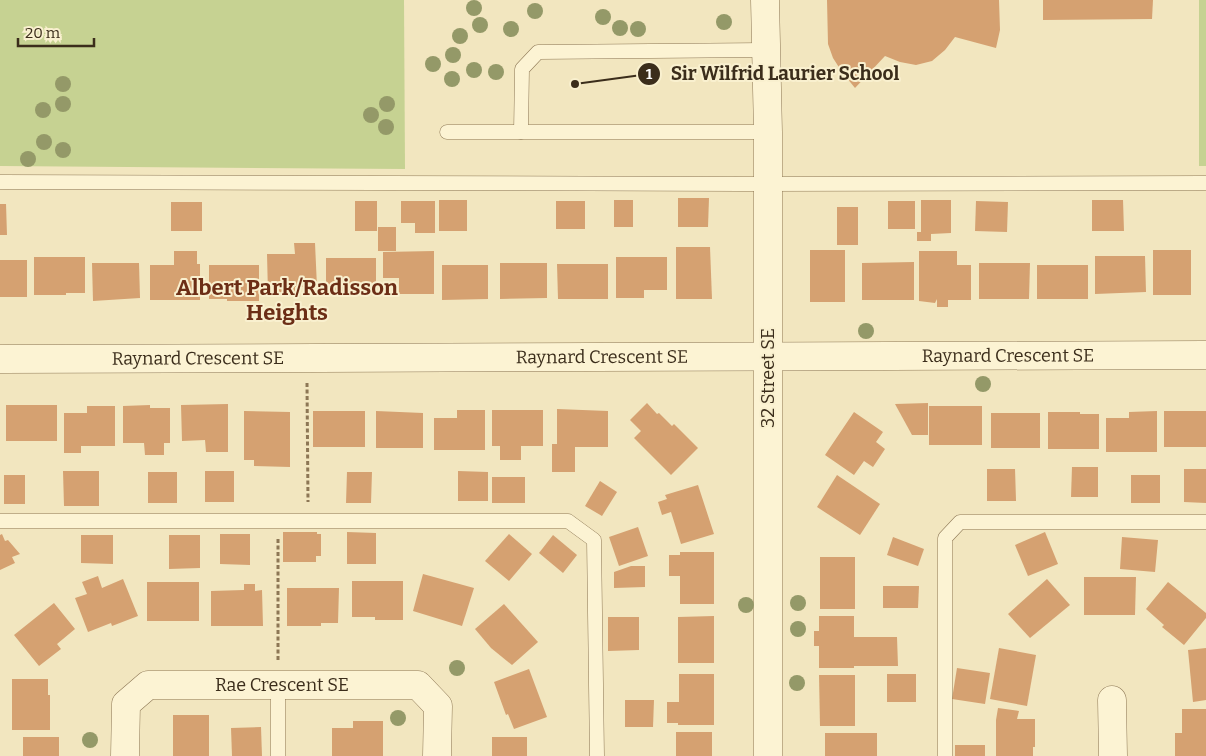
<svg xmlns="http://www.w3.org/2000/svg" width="1206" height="756" viewBox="0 0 1206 756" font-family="Bitter,serif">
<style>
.green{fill:#c6d292}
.building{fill:#d5a171}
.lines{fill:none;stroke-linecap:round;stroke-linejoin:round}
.service-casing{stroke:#8d7755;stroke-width:15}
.minor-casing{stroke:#8d7755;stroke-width:29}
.path{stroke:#8d7755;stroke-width:3;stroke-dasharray:4 2.5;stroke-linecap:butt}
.service{stroke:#fcf3d3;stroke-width:14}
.minor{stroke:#fcf3d3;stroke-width:28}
.tree{fill:#949968}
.labels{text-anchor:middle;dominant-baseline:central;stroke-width:4;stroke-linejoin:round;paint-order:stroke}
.street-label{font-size:18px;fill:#3b2d1b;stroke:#f9f0cf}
.district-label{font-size:22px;font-weight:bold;fill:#6c2e16;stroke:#f9f0cf}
.leader{fill:none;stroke:#3b2d1b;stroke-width:2}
.callout-dot{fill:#3b2d1b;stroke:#f9f0cf;stroke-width:2}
.mark-label{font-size:15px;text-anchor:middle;font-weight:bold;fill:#fff}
.callout-label{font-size:19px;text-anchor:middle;font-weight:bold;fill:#3b2d1b;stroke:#f9f0cf;stroke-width:4;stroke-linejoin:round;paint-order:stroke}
</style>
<rect width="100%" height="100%" fill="#f2e6bf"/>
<g class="green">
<polygon points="0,0 404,0 405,169 0,166"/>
<rect x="1199" y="0" width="7" height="166"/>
</g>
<g class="building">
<polygon points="827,0 999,0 1000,30 996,48 955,37 945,50 932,61 916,65 900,62 885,56 855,88 842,72 833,58 828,44"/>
<polygon points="1043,0 1153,0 1152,19 1043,20"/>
<polygon points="678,198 709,198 708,227 678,227"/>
<rect x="439" y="200" width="28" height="31"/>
<rect x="614" y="200" width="19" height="27"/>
<polygon points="921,200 951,200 951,233 931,234 931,241 917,241 917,232 921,232"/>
<polygon points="1092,200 1123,200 1124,231 1092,231"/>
<rect x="355" y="201" width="22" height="30"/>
<polygon points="401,201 435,201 435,233 415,233 415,223 401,223"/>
<rect x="556" y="201" width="29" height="28"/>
<rect x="888" y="201" width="27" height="28"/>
<polygon points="976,201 1008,202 1007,232 975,231"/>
<rect x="171" y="202" width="31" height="29"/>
<polygon points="0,204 6,204 7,235 0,235"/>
<rect x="837" y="207" width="21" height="38"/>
<rect x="378" y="227" width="18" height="24"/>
<polygon points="294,243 315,243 317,287 295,287 295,294 268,294 267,254 295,254"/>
<polygon points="676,247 710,247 712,299 676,299"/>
<rect x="810" y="250" width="35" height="52"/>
<rect x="1153" y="250" width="38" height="45"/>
<polygon points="174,251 197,251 197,264 200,264 200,300 150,300 150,265 174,265"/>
<polygon points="434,251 434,294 399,294 399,278 383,278 383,252"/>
<polygon points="919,251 957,251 957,265 971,265 971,300 948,300 948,307 937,307 937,299 935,303 919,301"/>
<polygon points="1095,256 1145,256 1146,292 1095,294"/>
<polygon points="34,257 85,257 85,293 66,293 66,295 34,295"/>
<polygon points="616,257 667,257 667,290 644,290 644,298 616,298"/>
<polygon points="326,258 376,258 376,294 344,294 344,292 326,292"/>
<rect x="0" y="260" width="27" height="37"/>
<polygon points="914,262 914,300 862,300 862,263"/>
<polygon points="92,263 139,263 140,298 93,301"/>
<polygon points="500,263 547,263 547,298 500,299"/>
<polygon points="979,263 1030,263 1029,299 979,299"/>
<polygon points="557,264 608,264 608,299 558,299"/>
<polygon points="209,265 259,265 259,301 227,301 227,299 209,299"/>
<polygon points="442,265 488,265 488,299 442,300"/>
<rect x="1037" y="265" width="51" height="34"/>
<polygon points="647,403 657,414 659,413 672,426 674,424 698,448 671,475 634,438 641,431 630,420"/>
<polygon points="928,403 928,435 912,435 895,404"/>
<polygon points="228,404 228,452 206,452 205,440 182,441 181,405"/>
<rect x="6" y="405" width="51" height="36"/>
<polygon points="150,405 150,408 170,408 170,443 164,443 164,455 145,455 144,443 123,443 123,406"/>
<polygon points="87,406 115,406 115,446 81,446 81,453 64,453 64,413 87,413"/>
<rect x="929" y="406" width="53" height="39"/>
<polygon points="557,409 608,411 608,447 575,447 575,472 552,472 552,444 557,444"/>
<polygon points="457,410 485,410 485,450 434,450 434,418 457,418"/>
<polygon points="492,410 543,410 543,446 521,446 521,460 500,460 500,446 492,446"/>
<polygon points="244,411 290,412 290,467 254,466 254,460 244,460"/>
<rect x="313" y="411" width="52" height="36"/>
<polygon points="376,411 423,413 423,448 376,448"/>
<polygon points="1157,411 1157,452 1106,452 1106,418 1129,418 1129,412"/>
<rect x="1164" y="411" width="42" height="36"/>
<polygon points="854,412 883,432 876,442 885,449 873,467 864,461 854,475 825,455"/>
<polygon points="1048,412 1080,412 1080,414 1099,414 1099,449 1048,449"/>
<rect x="991" y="413" width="49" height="35"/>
<polygon points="1072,467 1098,467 1098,497 1071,497"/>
<polygon points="987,469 1015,469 1016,501 987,501"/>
<polygon points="1184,469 1206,469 1206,503 1184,502"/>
<polygon points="63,471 99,471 99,506 64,506"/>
<rect x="205" y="471" width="29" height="31"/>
<polygon points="458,471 488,472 488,501 458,501"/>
<rect x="148" y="472" width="29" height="31"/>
<polygon points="347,472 372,472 371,503 346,503"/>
<rect x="4" y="475" width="21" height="29"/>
<polygon points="837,475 880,504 860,535 817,507"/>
<rect x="1131" y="475" width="29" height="28"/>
<rect x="492" y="477" width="33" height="26"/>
<polygon points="600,481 617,492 602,516 585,506"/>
<polygon points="698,485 714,534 681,544 671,512 662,515 658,502 667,499 665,495"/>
<polygon points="638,527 648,556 619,566 609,537"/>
<polygon points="283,532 317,532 317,534 321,534 321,556 316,556 316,562 283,562"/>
<polygon points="347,532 376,533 376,564 347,564"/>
<polygon points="1045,532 1058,564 1028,576 1015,545"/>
<polygon points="2,534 5,541 8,540 20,554 12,557 15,563 0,570 0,535"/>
<polygon points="220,534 250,534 250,565 220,564"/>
<polygon points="509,534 532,554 509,581 485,561"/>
<polygon points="81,535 113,535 113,564 81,563"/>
<polygon points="169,535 200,535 200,568 169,569"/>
<polygon points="553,535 577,555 563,573 539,553"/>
<polygon points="893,537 924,549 918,566 887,555"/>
<polygon points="1122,537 1158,540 1155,572 1120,569"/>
<polygon points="680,552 714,552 714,604 680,604 680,576 669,576 669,555 680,555"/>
<rect x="820" y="557" width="35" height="52"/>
<polygon points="631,566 645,566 645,587 614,588 614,572"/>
<polygon points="423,574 474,588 462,626 413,611"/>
<polygon points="98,576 102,588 123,579 138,616 112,626 111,623 88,632 75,598 87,594 82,582"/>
<polygon points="1084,577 1136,577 1135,615 1084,615"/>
<polygon points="1047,579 1070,605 1030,638 1008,614"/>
<polygon points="352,581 403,581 403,620 375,620 375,617 352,617"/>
<rect x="147" y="582" width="52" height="39"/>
<polygon points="1168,582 1206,613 1206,618 1184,645 1162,627 1164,625 1146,609"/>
<polygon points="244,584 255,584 255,591 262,590 263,626 211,626 211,591 244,590"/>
<polygon points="883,586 919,586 918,608 883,608"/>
<polygon points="287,588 339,588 338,623 321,623 321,626 287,626"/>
<polygon points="54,603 75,629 57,644 61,649 39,666 14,635"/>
<polygon points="504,604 538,642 512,665 491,648 475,629"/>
<polygon points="714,616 714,663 678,663 678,617"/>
<polygon points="819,616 854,616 854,637 897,637 898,666 854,666 854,668 819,668 819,646 814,646 814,631 819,631"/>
<polygon points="608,617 639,617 639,650 608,651"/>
<polygon points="999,648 1036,655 1027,706 990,699"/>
<polygon points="1206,648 1206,700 1193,702 1188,650"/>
<polygon points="957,668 990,673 985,704 952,699"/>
<polygon points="529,669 547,717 514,729 508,714 506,715 494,682"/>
<polygon points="679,674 714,674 714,725 678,725 678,723 667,723 667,702 679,702"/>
<rect x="887" y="674" width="29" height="28"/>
<polygon points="819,675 855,675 855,726 820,726"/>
<polygon points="12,679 48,679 48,695 50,695 50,730 12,730"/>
<polygon points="625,700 654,700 653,727 625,727"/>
<polygon points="998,708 1019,711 1017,719 1035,719 1035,747 1033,747 1033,756 996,756 996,720"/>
<polygon points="1182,709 1206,709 1206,756 1175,756 1175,733 1182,733"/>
<rect x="173" y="715" width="36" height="41"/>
<polygon points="353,721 383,721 383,756 332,756 332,728 353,728"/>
<polygon points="261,727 262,756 232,756 231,728"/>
<rect x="676" y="732" width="36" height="24"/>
<rect x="825" y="733" width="52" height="23"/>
<rect x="23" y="737" width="36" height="19"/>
<rect x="492" y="737" width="35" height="19"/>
<rect x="955" y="745" width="30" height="11"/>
</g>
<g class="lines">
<g class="service-casing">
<g id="service">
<polyline points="447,132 768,132"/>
<polyline points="521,132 522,69 538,52 766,50"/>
<polyline points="0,182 743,184 1206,183"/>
<polyline points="0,521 568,521 594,540 597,756"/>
<polyline points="278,756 278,685"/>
<polyline points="945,756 945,538 960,522 1206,522"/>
</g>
</g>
<g class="minor-casing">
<g id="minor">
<polyline points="765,0 768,132 768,756"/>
<path id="s1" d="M0 359 1206 355"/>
<polyline points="1112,700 1113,756"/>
<path id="s2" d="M125 756 126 704 148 685H418L438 706 437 756"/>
</g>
</g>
<g class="path">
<polyline points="307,383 308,502"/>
<polyline points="278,539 278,660"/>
</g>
<use href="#service" class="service"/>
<use href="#minor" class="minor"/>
</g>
<g class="tree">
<circle cx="474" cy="8" r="8"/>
<circle cx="535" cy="11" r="8"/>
<circle cx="603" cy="17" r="8"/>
<circle cx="724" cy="22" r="8"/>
<circle cx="480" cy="25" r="8"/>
<circle cx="620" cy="28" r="8"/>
<circle cx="511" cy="29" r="8"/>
<circle cx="638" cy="29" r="8"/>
<circle cx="460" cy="36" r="8"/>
<circle cx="453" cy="55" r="8"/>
<circle cx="433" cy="64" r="8"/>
<circle cx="474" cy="70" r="8"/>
<circle cx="496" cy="72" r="8"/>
<circle cx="452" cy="79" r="8"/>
<circle cx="63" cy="84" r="8"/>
<circle cx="63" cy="104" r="8"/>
<circle cx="387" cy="104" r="8"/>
<circle cx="43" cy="110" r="8"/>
<circle cx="371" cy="115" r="8"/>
<circle cx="386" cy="127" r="8"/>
<circle cx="44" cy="142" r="8"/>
<circle cx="63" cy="150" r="8"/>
<circle cx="28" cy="159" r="8"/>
<circle cx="866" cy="331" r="8"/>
<circle cx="983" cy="384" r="8"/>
<circle cx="798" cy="603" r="8"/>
<circle cx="746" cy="605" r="8"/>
<circle cx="798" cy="629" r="8"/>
<circle cx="457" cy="668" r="8"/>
<circle cx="797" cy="683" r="8"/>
<circle cx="398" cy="718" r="8"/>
<circle cx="90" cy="740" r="8"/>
</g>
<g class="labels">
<g class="street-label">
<text stroke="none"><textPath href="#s1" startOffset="1008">Raynard Crescent SE</textPath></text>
<text stroke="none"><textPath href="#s1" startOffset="602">Raynard Crescent SE</textPath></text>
<text stroke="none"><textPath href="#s1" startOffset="198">Raynard Crescent SE</textPath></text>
<text transform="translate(768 378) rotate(-90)">32 Street SE</text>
<text stroke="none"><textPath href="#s2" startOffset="215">Rae Crescent SE</textPath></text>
</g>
<g class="district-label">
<text x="287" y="287">Albert Park/Radisson<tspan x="287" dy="25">Heights</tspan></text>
</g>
</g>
<path class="leader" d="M575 84L649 74"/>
<g class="callout-dot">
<circle cx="575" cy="84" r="5"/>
<circle cx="649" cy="74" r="12"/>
</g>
<g class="mark-label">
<text x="649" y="79">1</text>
</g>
<g class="callout-label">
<text x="785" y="80">Sir Wilfrid Laurier School</text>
</g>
<path d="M18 38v8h76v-8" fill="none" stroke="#3b2d1b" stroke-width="2.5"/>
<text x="25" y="38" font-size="15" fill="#3b2d1b" stroke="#f9f0cf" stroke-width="4" paint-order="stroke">20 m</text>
</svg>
